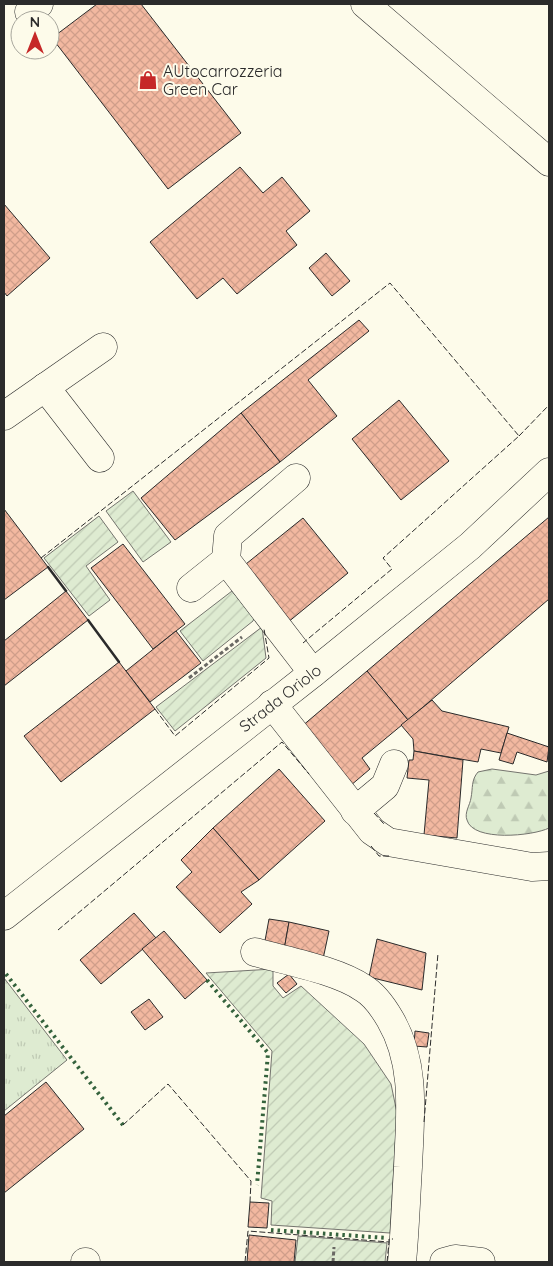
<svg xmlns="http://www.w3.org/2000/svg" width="553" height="1266" viewBox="0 0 553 1266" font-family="Quicksand,sans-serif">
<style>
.grass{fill:url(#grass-tufts);stroke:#74746e}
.forest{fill:url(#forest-firs);stroke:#74746e}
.garden{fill:url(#garden-furrows);stroke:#74746e}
.building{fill:url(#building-cross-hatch);stroke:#2b2b2b}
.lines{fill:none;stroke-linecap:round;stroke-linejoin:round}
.minor-casing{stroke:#2b2b2b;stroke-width:29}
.path{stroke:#6a6964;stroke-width:3;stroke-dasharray:4 2.5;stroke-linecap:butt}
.minor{stroke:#fdfbea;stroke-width:28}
.hedge{stroke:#34623c;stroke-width:4;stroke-dasharray:2.5 4;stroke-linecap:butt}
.fence{stroke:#2b2b2b;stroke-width:1;stroke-dasharray:6 2.5;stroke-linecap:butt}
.wall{stroke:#2b2b2b;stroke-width:2.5}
.labels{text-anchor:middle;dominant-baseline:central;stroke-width:4;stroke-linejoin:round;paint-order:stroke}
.poi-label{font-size:16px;fill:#2b2b2b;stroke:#fdfbea;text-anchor:start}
.street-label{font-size:16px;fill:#2b2b2b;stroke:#fdfbea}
</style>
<defs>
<pattern id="grass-tufts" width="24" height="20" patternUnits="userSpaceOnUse" patternTransform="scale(1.25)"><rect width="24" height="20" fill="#deebd1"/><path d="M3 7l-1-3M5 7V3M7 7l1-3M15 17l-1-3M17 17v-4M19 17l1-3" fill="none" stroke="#bfcab4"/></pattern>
<pattern id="forest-firs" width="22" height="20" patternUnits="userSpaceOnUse" patternTransform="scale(1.25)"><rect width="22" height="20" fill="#deebd1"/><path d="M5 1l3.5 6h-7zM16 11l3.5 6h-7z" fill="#bfcab4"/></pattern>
<pattern id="garden-furrows" width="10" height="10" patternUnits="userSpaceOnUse" patternTransform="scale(1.25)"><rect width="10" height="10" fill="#deebd1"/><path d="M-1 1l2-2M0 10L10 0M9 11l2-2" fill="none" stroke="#bfcab4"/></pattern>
<pattern id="building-cross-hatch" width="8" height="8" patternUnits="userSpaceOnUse" patternTransform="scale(1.25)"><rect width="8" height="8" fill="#f2b8a0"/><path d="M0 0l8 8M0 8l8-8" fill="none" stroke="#d09e8a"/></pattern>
</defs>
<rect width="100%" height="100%" fill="#fdfbea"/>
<polygon class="grass" points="4,978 67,1060 4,1111"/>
<path class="forest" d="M492 769 536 775 549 771V828C533 836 473 842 467 820 464 813 470 805 471 798 473 788 471 780 478 772Z"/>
<g class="garden">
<polygon points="133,491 171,542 143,562 106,511"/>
<polygon points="99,516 118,542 86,566 110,600 89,616 44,558"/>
<polygon points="232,591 254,618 253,621 203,661 180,631"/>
<polygon points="262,627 266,658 175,731 156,707"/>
<polygon points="273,969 273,986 283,998 301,986 364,1044 391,1084 397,1113 390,1233 271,1225 272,1201 261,1198 272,1051 206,973"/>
<polygon points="298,1236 387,1243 385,1262 295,1262"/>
</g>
<g class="building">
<polygon points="97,4 141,4 241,133 168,189 52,38"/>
<polygon points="240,167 263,193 282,177 310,211 286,231 297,245 237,294 223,278 197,299 150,242"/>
<polygon points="4,204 50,258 7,296 4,292"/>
<polygon points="326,253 350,281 332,296 309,268"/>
<polygon points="359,320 369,331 308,380 337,416 280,462 241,413"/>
<polygon points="399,400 449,461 401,500 352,439"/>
<polygon points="241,413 280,462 175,540 141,498"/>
<polygon points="4,509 48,567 4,600"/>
<polygon points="549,517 549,599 408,720 367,671"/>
<polygon points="303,518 348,573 287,623 241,568"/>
<polygon points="123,544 185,624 153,649 91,568"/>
<polygon points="66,591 88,620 4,686 4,641"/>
<polygon points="176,631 201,663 150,702 126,671"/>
<polygon points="119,662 155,709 61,782 24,736"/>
<polygon points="367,671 408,720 362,758 370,769 350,786 301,727"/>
<polygon points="432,700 442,711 509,727 501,753 481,749 478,762 414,751 413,739 401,725"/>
<polygon points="507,733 549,747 547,762 517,752 513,764 499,760"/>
<polygon points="414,751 463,760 457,838 424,835 429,780 407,778 409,760 413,760"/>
<polygon points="279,769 325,821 259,880 213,828"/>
<polygon points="213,828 259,880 241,892 252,904 220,933 176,887 192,872 181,860"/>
<polygon points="134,913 156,938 101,984 80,960"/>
<polygon points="269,919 289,922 284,950 264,946"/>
<polygon points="289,922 329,931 323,959 284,950"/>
<polygon points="164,931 207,980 185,999 142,949"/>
<polygon points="377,939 426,953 422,990 369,977"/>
<polygon points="289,974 297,984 286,993 277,983"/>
<polygon points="149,999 163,1017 145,1030 131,1012"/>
<polygon points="415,1031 429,1033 427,1047 414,1046"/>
<polygon points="46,1082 84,1129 4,1193 4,1116"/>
<polygon points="250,1202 269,1203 267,1228 248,1227"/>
<polygon points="249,1235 296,1240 294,1262 247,1262"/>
</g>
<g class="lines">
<g class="minor-casing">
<g id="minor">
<polyline points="365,4 549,162"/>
<polyline points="29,12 39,4"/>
<polyline points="45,387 100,458"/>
<polyline points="4,416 103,347"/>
<polyline points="296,478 228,536 226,560 313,673"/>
<polyline points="191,588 226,560"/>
<polyline points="272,704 372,831 388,842 532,867 549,866"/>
<polyline points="355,811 385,786 394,764"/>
<polyline points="4,916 313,673 470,546 549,472"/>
<path d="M255 952C286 961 337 970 363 988 375 995 383 1007 390 1019 417 1065 410 1116 408 1167 406 1199 405 1231 402 1262"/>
<polyline points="85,1262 86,1262"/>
<polyline points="444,1262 455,1259 481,1262"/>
</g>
</g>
<g class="path">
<polyline points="189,678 242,637"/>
<polyline points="333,1262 334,1247"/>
</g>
<use href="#minor" class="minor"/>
<g class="hedge">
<polyline points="6,974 123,1125"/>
<polyline points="207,980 268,1053 257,1185"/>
<polyline points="271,1230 387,1238"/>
</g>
<g class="fence">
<polyline points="519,436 549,405"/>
<polyline points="41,558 390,283 519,436 383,558 392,569 303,643"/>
<polyline points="155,709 175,736 269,658 264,629"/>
<polyline points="374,813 384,824"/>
<polyline points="371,846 379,856 389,856"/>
<polyline points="58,930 282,742 309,774"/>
<polyline points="424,1122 438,953"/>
<polyline points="123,1125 168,1084 251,1181 250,1202"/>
<polyline points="245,1262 248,1231 389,1242 389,1239 393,1239"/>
<polyline points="387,1262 389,1242"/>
</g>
<g class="wall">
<polyline points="48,567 66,591"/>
<polyline points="88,620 119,662"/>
</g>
</g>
<defs>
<g id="shop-bare" transform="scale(1.5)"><path d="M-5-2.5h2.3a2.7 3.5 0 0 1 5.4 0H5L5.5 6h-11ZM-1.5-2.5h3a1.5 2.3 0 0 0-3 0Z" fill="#c62828" stroke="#fdfbea" stroke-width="2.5" paint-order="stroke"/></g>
</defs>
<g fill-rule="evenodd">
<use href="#shop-bare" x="148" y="80"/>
</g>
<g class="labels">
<g class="poi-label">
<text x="163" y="71">AUtocarrozzeria<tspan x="163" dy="18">Green Car</tspan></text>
</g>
<g class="street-label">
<text transform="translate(280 698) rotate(-38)">Strada Oriolo</text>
</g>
</g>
<rect width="553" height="1266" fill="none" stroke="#2b2b2b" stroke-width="10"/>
<g transform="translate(35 35)"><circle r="24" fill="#fdfbea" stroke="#a9a89e"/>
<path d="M0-4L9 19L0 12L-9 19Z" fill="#c62828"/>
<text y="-8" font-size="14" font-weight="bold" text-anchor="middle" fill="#2b2b2b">N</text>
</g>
</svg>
